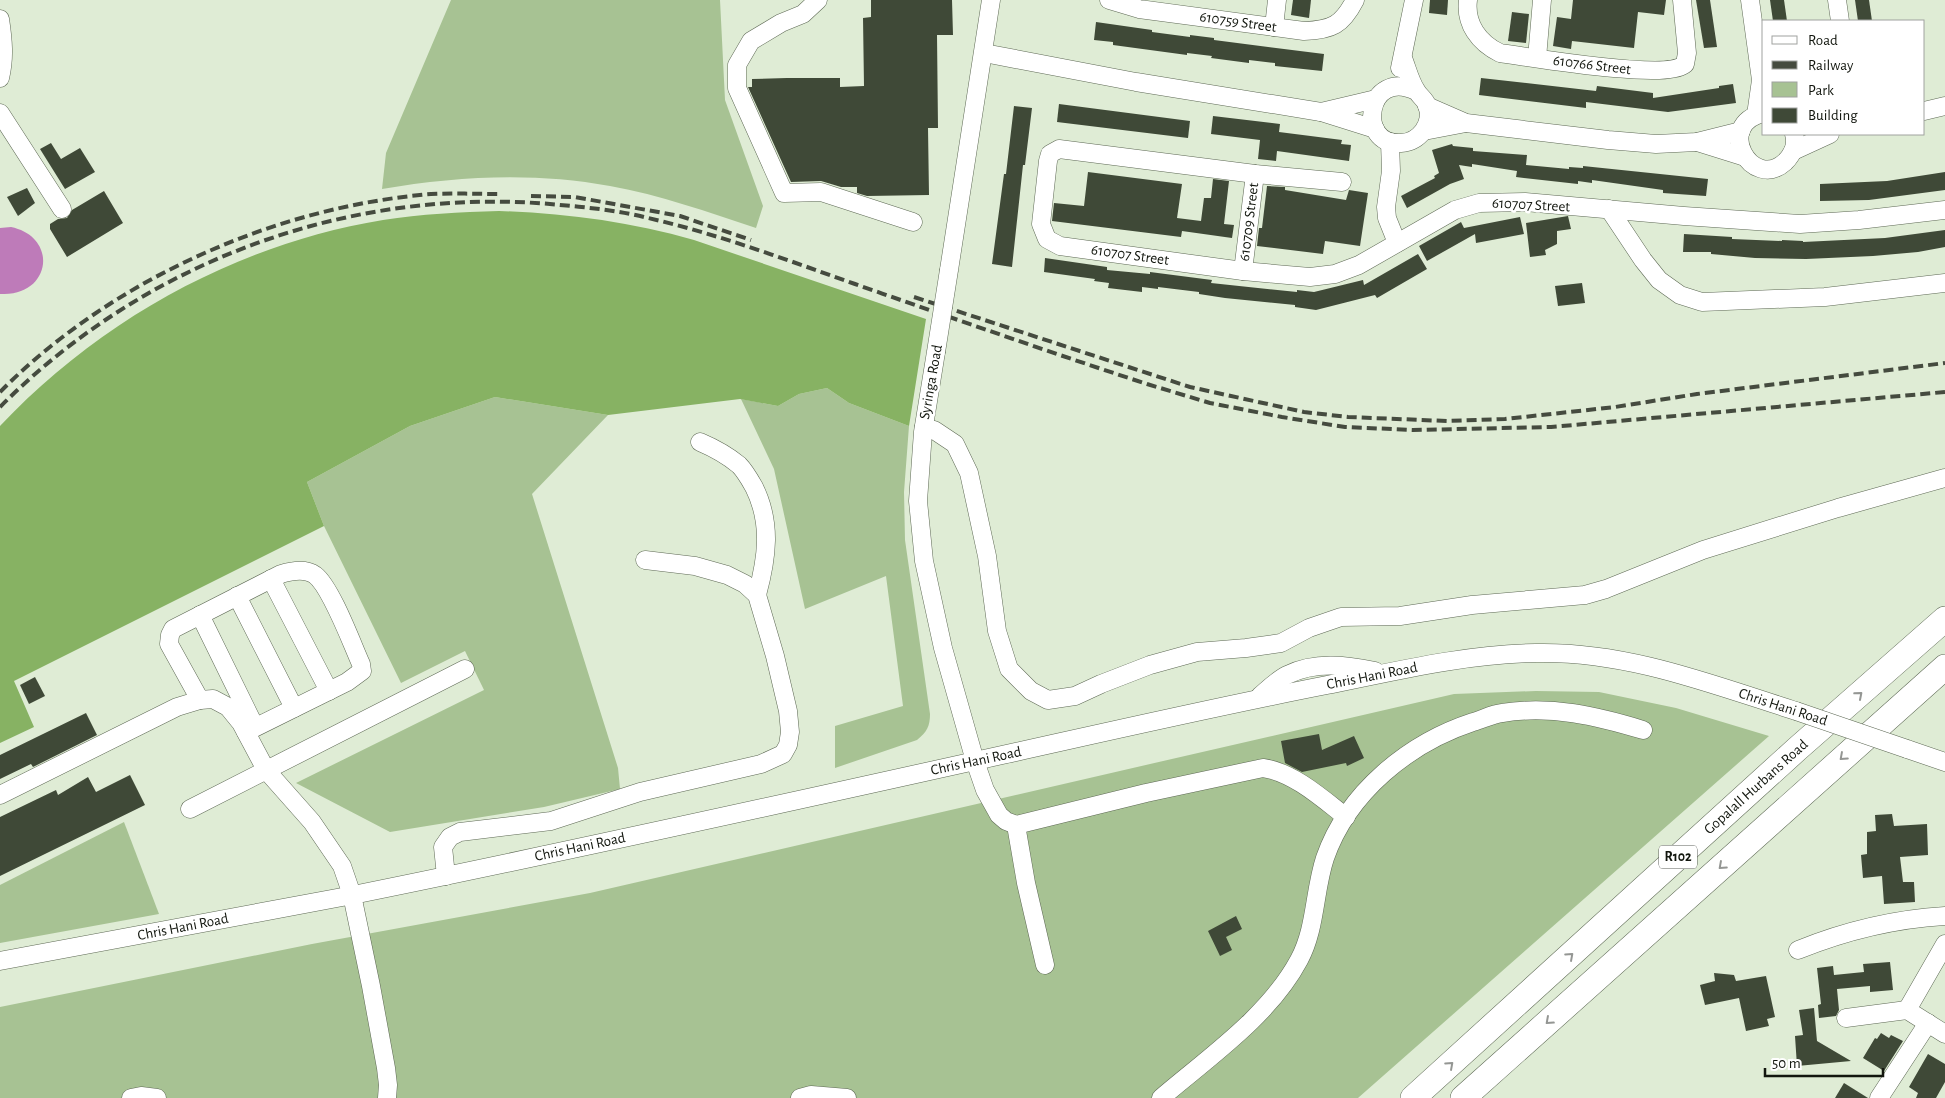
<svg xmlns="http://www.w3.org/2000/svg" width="1945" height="1098" viewBox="0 0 1945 1098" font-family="'Alegreya Sans',sans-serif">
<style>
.green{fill:#a7c293}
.forest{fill:#87b263}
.water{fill:#be7bb9}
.building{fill:#3f4937}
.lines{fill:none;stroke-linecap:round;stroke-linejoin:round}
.minor-casing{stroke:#5e6955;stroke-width:19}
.highway-casing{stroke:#5e6955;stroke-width:26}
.minor{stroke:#fff;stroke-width:18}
.highway{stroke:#fff;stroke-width:25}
.rail{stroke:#454b3f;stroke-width:4;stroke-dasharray:10 5;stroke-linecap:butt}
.minor-bridge-casing{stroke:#5e6955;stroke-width:19;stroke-linecap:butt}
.minor-bridge{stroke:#fff;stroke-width:18}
.oneway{stroke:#949693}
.labels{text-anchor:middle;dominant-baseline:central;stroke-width:5;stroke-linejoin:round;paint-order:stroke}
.shield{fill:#fff;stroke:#595c56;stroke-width:1}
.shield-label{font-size:14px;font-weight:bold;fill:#12160e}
.street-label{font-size:15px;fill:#12160e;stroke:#fff}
</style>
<rect width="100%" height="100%" fill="#dfecd5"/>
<g class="green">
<path d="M451 0H720L725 100 763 206 756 228C708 212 660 195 610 186 534 172 458 176 382 189L386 153Z"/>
<path d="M827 388 849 403 909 426 904 492 905 540 930 714C930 726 927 732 917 740L835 768V726L903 706 886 576 805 609 774 469 741 399 778 406 799 394Z"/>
<polygon points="495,397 608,415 532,494 618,768 620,789 544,807 390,832 296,783 484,690 465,651 401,683 324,526 307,482 410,426"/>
<polygon points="1536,691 1599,692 1676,708 1769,736 1358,1098 0,1098 0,1007 312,944 590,893 1454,694"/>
<polygon points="124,822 159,914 0,943 0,885"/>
</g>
<path class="forest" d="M499 211C566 213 630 222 694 240L926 319 909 426 849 403 827 388 799 394 778 406 740 399 608 415 495 397 410 426 307 482 324 526 14 681 34 727 0 743V426C101 319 237 244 383 220 421 214 460 212 499 211Z"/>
<path class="water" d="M11 227C59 237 51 296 2 294H0V228Z"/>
<g class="building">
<polygon points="871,0 952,0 953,35 937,35 938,128 928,128 929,195 867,196 857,193 857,187 841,187 821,181 791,182 748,87 752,87 752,79 787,78 840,78 840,87 864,86 863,18 871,17"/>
<polygon points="1293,0 1311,0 1309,18 1291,15"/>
<polygon points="1430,0 1448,0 1447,15 1429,13"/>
<polygon points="1573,0 1666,0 1664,15 1638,12 1634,48 1572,41 1571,49 1553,46 1557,17 1571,19"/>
<polygon points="1696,0 1710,0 1717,47 1704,48"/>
<polygon points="1770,0 1784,0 1787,21 1773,21"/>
<polygon points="1855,0 1869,0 1872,21 1858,21"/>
<polygon points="1512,12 1529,14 1526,43 1508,41"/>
<polygon points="1096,22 1152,30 1152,32 1190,37 1190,35 1214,38 1214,40 1324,54 1322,71 1275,66 1275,63 1249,60 1249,63 1211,58 1212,56 1187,53 1187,55 1113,45 1113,42 1094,40"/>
<polygon points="1481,78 1596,91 1597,86 1653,93 1653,98 1719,88 1719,86 1733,84 1736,103 1668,112 1586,102 1586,108 1479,95"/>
<polygon points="1059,104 1190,121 1188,138 1057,122"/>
<polygon points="1014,106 1032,108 1025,165 1023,165 1012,267 992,264 1004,174 1006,174"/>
<polygon points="1213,116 1280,124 1279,132 1342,140 1341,144 1351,145 1349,161 1277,151 1276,161 1258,159 1260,140 1211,134"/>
<polygon points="51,143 61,159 80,148 95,172 65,189 40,149"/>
<polygon points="1452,144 1453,146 1473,148 1473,151 1527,155 1526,165 1569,169 1569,167 1583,168 1583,166 1708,179 1706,196 1663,193 1663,190 1592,180 1592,183 1578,181 1578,184 1516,177 1517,171 1472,164 1472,167 1459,165 1464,179 1450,184 1407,208 1401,196 1435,178 1434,176 1439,173 1432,150"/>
<polygon points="1088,172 1182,184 1177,218 1201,221 1204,198 1211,198 1213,179 1229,181 1224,224 1234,225 1232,238 1182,231 1181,237 1052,221 1054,203 1084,206"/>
<polygon points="1945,172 1945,190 1869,200 1820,201 1820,184 1887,181"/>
<polygon points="1267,186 1285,187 1285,190 1346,200 1349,190 1368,193 1360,246 1325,241 1323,254 1257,246 1259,228 1262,228"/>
<polygon points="27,188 35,203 18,216 7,197"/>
<polygon points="104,191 123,223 67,257 50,229 50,224 58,219 67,218 72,210"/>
<polygon points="1568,216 1571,229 1557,231 1557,244 1545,250 1546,255 1530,257 1526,223"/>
<polygon points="1520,217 1524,234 1476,243 1475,234 1427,261 1419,246 1461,222 1464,228"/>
<polygon points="1945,230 1945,247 1918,252 1873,256 1806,259 1755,258 1711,254 1711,252 1683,252 1684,234 1732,237 1732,239 1782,241 1782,240 1803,241 1803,242 1885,238"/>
<polygon points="1418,254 1427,269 1377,298 1375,295 1316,310 1295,307 1295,305 1225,298 1199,294 1199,292 1158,287 1158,289 1142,287 1142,292 1108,288 1109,283 1094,281 1095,279 1044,272 1045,258 1107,267 1107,270 1150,274 1150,272 1212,280 1211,283 1297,292 1297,290 1314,292 1363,280 1364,285"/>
<polygon points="1582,283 1585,303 1558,306 1555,286"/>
<polygon points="35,677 45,696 29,704 20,685"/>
<polygon points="86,713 97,735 33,767 31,764 0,779 0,755"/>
<polygon points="1319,734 1322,750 1354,736 1364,758 1347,766 1346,763 1302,772 1285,763 1281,741"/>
<polygon points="130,775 145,805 0,876 0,817 56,790 58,795 88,777 96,792"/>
<polygon points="1892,814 1894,826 1927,824 1928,855 1900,857 1903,882 1914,882 1915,902 1884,904 1882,876 1863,878 1861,855 1867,854 1867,832 1876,831 1875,815"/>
<polygon points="1236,916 1242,929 1226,937 1232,950 1220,956 1208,931"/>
<polygon points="1890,962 1893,990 1870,992 1870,986 1837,989 1839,1010 1836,1016 1819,1018 1818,1005 1821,1004 1817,968 1833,966 1834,975 1864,972 1863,964"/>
<polygon points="1714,973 1734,975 1736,981 1766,976 1775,1017 1767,1019 1769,1026 1746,1031 1739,998 1705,1005 1700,985 1715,981"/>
<polygon points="1814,1008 1817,1041 1851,1061 1797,1066 1795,1036 1803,1035 1799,1010"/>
<polygon points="1881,1033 1889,1038 1891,1035 1903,1041 1884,1071 1863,1058 1875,1038 1877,1039"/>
<polygon points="1928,1054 1945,1064 1945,1082 1936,1098 1916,1098 1918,1093 1909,1087"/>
<polygon points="1844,1083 1868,1098 1835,1098"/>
</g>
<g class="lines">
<g class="minor-casing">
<g id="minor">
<polyline points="818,0 803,14 781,23 751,41 737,65 737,88 784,193 821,192 913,222"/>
<path d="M1109 0 1139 9 1304 31C1332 30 1342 25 1355 0"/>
<path d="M1468 0C1465 24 1479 43 1500 53 1530 57 1667 81 1685 64L1687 53 1682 0"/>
<polyline points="1750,0 1761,80 1756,115"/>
<polyline points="1837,0 1840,21"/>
<path d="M0 19C3 39 5 58 0 78"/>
<polyline points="1274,27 1277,0"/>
<polyline points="984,53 1136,82 1321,112 1375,129"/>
<path d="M1403 58C1407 68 1410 81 1416 90 1419 96 1425 99 1427 105 1434 124 1419 142 1401 143 1355 146 1367 67 1416 91"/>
<polyline points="1537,58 1542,0"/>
<polyline points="1400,68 1414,0"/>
<polyline points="1427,106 1466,123 1608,140 1656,144 1697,142 1741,131"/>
<polyline points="1924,111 1945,106"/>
<polyline points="1321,112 1376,99"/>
<polyline points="0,113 62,209"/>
<path d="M1764 113C1713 124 1752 192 1785 162 1793 154 1797 144 1794 134"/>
<polyline points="1424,131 1466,123"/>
<polyline points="1390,142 1391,171 1386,207 1387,218 1397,243"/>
<polyline points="1697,142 1745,157"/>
<polyline points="1793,151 1830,134"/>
<polyline points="1342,182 1255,174 1059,149 1050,154 1048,161 1041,224 1047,239 1060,246 1243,271 1310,277 1335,274 1359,265 1455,210 1479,203 1525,202 1684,216 1800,224 1859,220 1945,210"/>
<polyline points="1609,209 1643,260 1659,280 1680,295 1702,302 1825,297 1945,283"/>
<polyline points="949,270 991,0"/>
<polyline points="1243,271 1255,174"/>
<path d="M936 352 923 432 918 501 924 561 943 648 975 761 985 790 999 815 1006 821 1016 825 1146 793 1263 768C1293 772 1323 799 1346 817"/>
<polyline points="924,427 934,430 955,444 969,473 987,556 997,631 1009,669 1031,691 1048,700 1075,696 1101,684 1150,665 1197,652 1246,648 1281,643 1309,628 1341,617 1400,616 1472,605 1585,595 1606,589 1703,550 1838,508 1945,478"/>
<path d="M700 442C714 448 727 455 739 465 745 471 750 480 754 487 772 523 767 558 757 595"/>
<polyline points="271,579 329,691"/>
<polyline points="237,596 294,708"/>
<polyline points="200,615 255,727"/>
<path d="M1260 696C1268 689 1277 680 1287 675 1315 661 1346 665 1375 671"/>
<path d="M200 700 169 644 170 635 173 629 281 574C291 571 305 568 315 575 331 587 352 644 361 664L362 671 347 682 246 732"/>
<polyline points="1907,749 1945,762"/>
<polyline points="0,795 177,707 200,700 213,699 228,707 241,723 266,770 312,822 342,866 352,895 371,986 386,1068 388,1085 387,1098"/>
<polyline points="190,809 465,669"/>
<polyline points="1016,825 1026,883 1045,965"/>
<polyline points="446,876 443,847 450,837 460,832 551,821 640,792 761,764 783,754 788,745 790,732 788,711 775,656 757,595 745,584 727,575 695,566 645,560"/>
<path d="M1798 950C1845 931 1894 919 1945 916"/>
<path d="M0 961C118 939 236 918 353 895 561 853 768 807 975 761 1093 735 1209 708 1327 685 1396 671 1466 654 1536 653 1627 651 1711 684 1796 711"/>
<polyline points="1907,1010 1945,944"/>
<polyline points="1846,1018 1907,1010 1945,1034"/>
<polyline points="131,1098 141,1096 157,1098"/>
<polyline points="800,1098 811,1095 847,1098"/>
<path d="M1161 1098C1209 1057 1269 1016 1299 960 1316 929 1314 891 1325 858 1348 792 1409 743 1473 722 1483 719 1493 714 1502 713 1551 705 1597 716 1643 730"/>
<polyline points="1879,1098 1928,1023"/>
</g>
</g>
<g class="highway-casing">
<g id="highway">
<polyline points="1413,1098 1797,749 1945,619"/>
<polyline points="1463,1098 1945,667"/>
</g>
</g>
<use href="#minor" class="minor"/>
<use href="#highway" class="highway"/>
<g class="rail">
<polyline points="531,196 575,197 680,216 751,240"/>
<polyline points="914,297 1190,387 1304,412 1348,417 1447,421 1505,419 1615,407 1697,394 1945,363"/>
<path d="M0 392C111 280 274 207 431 194 454 193 476 194 499 194"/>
<path d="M0 407C144 262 346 187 550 204 583 207 617 210 648 218 718 234 787 260 855 284 952 318 1049 352 1147 384L1210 403 1282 417 1345 427 1413 430 1551 427 1945 392"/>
</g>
<g class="minor-bridge-casing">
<g id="minor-bridge">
<polyline points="936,352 949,270"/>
<polyline points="1796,711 1907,749"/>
</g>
</g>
<use href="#minor-bridge" class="minor-bridge"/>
</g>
<defs><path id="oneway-chevron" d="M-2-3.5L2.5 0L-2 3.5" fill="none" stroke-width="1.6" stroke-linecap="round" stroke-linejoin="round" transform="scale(1.25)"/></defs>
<g class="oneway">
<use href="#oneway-chevron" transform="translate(1859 695) rotate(-41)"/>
<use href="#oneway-chevron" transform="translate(1843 757) rotate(138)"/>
<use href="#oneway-chevron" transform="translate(1722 866) rotate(138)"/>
<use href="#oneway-chevron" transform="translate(1570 956) rotate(-42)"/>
<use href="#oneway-chevron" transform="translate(1549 1021) rotate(138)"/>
<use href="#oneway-chevron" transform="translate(1450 1065) rotate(-42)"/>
</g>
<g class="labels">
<rect class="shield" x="1659" y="845.5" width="38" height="23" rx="4"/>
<g class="shield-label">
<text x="1678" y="857">R102</text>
</g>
<g class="street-label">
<text transform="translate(1238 22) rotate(8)">610759 Street</text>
<text transform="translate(1592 65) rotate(7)">610766 Street</text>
<text transform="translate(1531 205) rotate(3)">610707 Street</text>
<text transform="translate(1249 222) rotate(-83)">610709 Street</text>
<text transform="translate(1130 255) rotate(8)">610707 Street</text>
<text transform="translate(931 382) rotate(-80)">Syringa Road</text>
<text transform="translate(1372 676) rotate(-11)">Chris Hani Road</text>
<text transform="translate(1783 707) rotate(18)">Chris Hani Road</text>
<text transform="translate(976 761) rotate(-12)">Chris Hani Road</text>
<text transform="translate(1756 787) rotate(-42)">Gopalall Hurbans Road</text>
<text transform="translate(580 847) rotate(-12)">Chris Hani Road</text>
<text transform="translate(183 927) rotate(-11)">Chris Hani Road</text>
</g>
</g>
<rect x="1762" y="20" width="162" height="115" fill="#ffffff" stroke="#a0a29f"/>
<rect x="1772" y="36" width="25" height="8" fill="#ffffff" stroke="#a0a29f"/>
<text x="1808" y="45" font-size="15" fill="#12160e">Road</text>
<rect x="1772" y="61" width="25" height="8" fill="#454b3f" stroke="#a0a29f"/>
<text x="1808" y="70" font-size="15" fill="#12160e">Railway</text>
<rect x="1772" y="82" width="25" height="15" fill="#a7c293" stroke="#a0a29f"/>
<text x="1808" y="95" font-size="15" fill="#12160e">Park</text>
<rect x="1772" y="108" width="25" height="15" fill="#3f4937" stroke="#a0a29f"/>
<text x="1808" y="120" font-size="15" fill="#12160e">Building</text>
<path d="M1765 1068v8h118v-8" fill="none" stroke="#12160e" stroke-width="2.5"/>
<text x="1772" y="1068" font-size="15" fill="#12160e" stroke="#ffffff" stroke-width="4" paint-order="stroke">50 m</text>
</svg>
